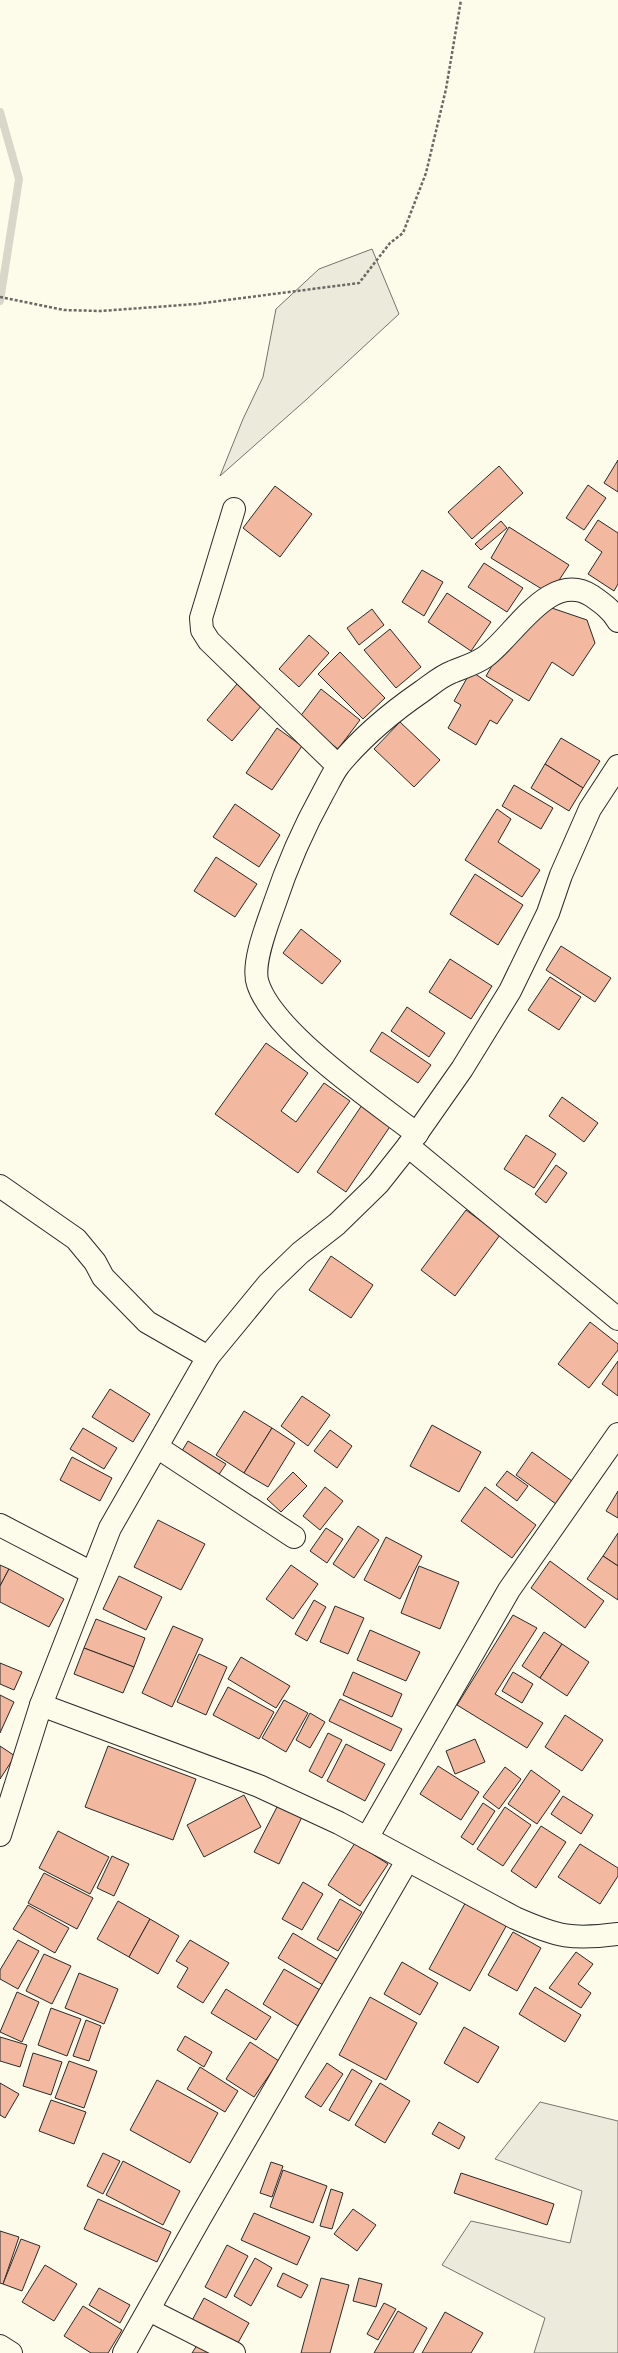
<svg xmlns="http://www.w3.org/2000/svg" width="618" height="2353" viewBox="0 0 618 2353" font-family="'Source Sans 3',sans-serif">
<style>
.green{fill:#ecebdb;stroke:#74746e}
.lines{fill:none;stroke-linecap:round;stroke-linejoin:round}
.stream{stroke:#d8d7c9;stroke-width:8}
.building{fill:#f2b8a0;stroke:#2b2b2b}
.minor-casing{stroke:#2b2b2b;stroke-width:24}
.path{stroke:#6a6964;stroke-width:2.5;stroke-dasharray:3 2;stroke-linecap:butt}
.minor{stroke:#fdfbea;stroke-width:22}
</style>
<rect width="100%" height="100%" fill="#fdfbea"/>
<g class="green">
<polygon points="372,249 399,314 307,399 220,476 243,419 263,377 276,309 319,269"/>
<polygon points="540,2102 618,2121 618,2353 534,2353 545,2318 442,2265 471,2221 570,2243 582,2191 495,2159"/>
</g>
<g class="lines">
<polyline class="stream" points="0,112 19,179 0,301"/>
</g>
<g class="building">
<polygon points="618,460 618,492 604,483"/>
<polygon points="499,466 523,493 472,539 448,512"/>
<polygon points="588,485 606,498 584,530 566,518"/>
<polygon points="275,486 312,514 280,557 243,528"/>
<polygon points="598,520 618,533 618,584 614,591 588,574 602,552 585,540"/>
<polygon points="501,521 507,528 481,550 475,544"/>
<polygon points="509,527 569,565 550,594 491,558"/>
<polygon points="484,563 523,588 507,612 468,587"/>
<polygon points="422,570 443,582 424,616 402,602"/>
<polygon points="447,593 491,622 471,651 428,622"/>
<polygon points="543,605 587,620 595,643 573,676 552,662 529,701 486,676 512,632"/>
<polygon points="372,609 384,625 359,645 347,628"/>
<polygon points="390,629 421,667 396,688 364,650"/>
<polygon points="309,635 329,653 299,687 279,669"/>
<polygon points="340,652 385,698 363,719 318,674"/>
<polygon points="471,671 513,700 497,724 490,720 476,745 448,728 461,705 454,701"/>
<polygon points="237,684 262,705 232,741 207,720"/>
<polygon points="321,689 360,720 338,749 299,718"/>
<polygon points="400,722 440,760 414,787 374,749"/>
<polygon points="277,728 302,746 272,790 246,773"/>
<polygon points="561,738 600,761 583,788 545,764"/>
<polygon points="545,764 583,788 569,811 531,788"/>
<polygon points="514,785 553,808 541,829 502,806"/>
<polygon points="235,804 280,835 259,867 213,837"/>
<polygon points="497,809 511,819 498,842 540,870 522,897 465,860"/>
<polygon points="216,857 257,884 235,917 194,891"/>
<polygon points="475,874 523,905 498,945 450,914"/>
<polygon points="301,929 341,961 322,984 283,953"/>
<polygon points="561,946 611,978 595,1002 546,970"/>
<polygon points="450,959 492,986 471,1019 429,992"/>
<polygon points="550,977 581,997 559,1030 528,1010"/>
<polygon points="407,1007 445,1033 429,1057 391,1031"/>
<polygon points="382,1032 431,1065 418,1083 370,1051"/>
<polygon points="266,1043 308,1073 281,1111 296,1122 324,1083 350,1101 298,1173 215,1114"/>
<polygon points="562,1097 598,1123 584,1142 549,1116"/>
<polygon points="362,1105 391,1125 346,1192 317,1172"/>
<polygon points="526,1135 556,1154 534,1188 504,1169"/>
<polygon points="556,1165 567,1173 546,1203 535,1194"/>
<polygon points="466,1210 500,1235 455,1296 421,1270"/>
<polygon points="331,1256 373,1285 351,1318 309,1290"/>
<polygon points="590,1322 618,1344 618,1350 589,1388 558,1364"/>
<polygon points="618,1361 618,1396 602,1384"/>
<polygon points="110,1389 150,1414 133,1442 92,1417"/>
<polygon points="302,1396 330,1415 308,1446 281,1426"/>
<polygon points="244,1411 272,1428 244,1473 216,1455"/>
<polygon points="432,1425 481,1452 459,1492 410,1466"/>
<polygon points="83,1428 117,1448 104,1469 70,1449"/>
<polygon points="272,1428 295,1443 268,1487 244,1473"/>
<polygon points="330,1430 352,1446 337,1468 314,1451"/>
<polygon points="188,1441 226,1464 214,1482 177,1459"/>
<polygon points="532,1452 572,1481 556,1504 516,1475"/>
<polygon points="72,1457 112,1478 100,1501 60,1480"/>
<polygon points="507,1471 528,1486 517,1501 496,1485"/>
<polygon points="293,1472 307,1486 281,1512 267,1499"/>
<polygon points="325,1487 343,1501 320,1530 303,1516"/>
<polygon points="485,1487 536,1525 512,1558 461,1521"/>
<polygon points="618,1491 618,1518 606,1511"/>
<polygon points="158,1520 205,1544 181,1590 134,1567"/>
<polygon points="358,1526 379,1540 354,1578 333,1564"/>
<polygon points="326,1528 343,1539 327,1563 310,1551"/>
<polygon points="618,1533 618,1566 603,1556"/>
<polygon points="386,1537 422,1556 400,1599 364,1580"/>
<polygon points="603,1556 618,1566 618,1600 587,1579"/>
<polygon points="550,1561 604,1601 585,1628 531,1588"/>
<polygon points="0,1565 9,1569 0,1586"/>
<polygon points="291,1565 318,1584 293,1619 266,1599"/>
<polygon points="419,1566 459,1582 440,1629 401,1613"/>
<polygon points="9,1569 64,1599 49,1627 0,1602 0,1586"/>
<polygon points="119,1576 162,1597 146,1630 103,1609"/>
<polygon points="314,1600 326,1607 307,1641 295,1634"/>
<polygon points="335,1606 364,1618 348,1654 320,1642"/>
<polygon points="513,1615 537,1628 495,1694 543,1723 527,1748 457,1705"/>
<polygon points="96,1619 145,1638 134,1667 84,1648"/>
<polygon points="173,1626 203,1639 172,1707 142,1693"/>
<polygon points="370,1630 420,1652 406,1681 357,1660"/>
<polygon points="544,1632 562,1644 540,1678 522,1666"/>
<polygon points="562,1644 589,1662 567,1696 540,1678"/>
<polygon points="84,1648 134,1667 123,1693 74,1674"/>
<polygon points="199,1654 227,1667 206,1715 177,1702"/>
<polygon points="241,1657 290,1686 276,1708 228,1679"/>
<polygon points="0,1663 22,1672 14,1690 0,1684"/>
<polygon points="353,1672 402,1694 392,1717 343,1695"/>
<polygon points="513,1672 533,1684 522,1703 502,1691"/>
<polygon points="228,1687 274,1712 259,1739 213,1715"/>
<polygon points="0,1695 14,1702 0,1733"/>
<polygon points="340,1699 402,1729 391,1751 329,1721"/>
<polygon points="284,1700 308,1713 286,1752 262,1738"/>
<polygon points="310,1713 325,1722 310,1748 296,1740"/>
<polygon points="565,1715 603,1740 582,1771 545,1747"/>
<polygon points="328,1733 342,1740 322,1778 309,1771"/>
<polygon points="475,1739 485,1762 455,1774 446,1751"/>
<polygon points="346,1744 385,1764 365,1801 327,1781"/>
<polygon points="0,1746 15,1756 0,1779"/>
<polygon points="108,1746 196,1779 173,1840 85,1807"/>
<polygon points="438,1766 479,1792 461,1820 420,1794"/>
<polygon points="505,1767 521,1779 499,1809 483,1797"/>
<polygon points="531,1770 560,1791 537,1824 508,1804"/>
<polygon points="244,1795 261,1827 204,1857 187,1825"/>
<polygon points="563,1796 593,1815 581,1834 551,1814"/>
<polygon points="483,1803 495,1811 473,1845 461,1837"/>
<polygon points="278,1805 302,1817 279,1864 254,1852"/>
<polygon points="505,1807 531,1825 503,1866 477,1849"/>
<polygon points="541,1826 566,1842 536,1888 511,1871"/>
<polygon points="58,1831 109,1857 90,1894 39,1868"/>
<polygon points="355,1843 388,1864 360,1906 328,1885"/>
<polygon points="580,1844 618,1868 618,1876 600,1904 558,1877"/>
<polygon points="112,1856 129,1864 114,1896 97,1888"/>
<polygon points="44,1873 93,1898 77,1929 28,1903"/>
<polygon points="303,1882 323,1894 302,1930 282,1919"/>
<polygon points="468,1898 509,1921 470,1991 429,1969"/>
<polygon points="340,1899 362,1912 338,1951 317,1939"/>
<polygon points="118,1901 150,1919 129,1957 97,1939"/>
<polygon points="28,1905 69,1928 55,1953 13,1929"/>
<polygon points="150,1919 179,1936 158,1974 129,1957"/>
<polygon points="513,1932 541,1948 517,1991 488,1975"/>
<polygon points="293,1933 338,1960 323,1985 278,1958"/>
<polygon points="18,1940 39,1951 18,1989 0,1979 0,1970"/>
<polygon points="190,1940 229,1963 203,2003 177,1987 188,1968 176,1961"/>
<polygon points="576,1952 593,1964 578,1984 591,1993 581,2008 549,1988"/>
<polygon points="44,1954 71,1966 52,2004 26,1991"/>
<polygon points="402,1962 438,1983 420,2015 384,1994"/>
<polygon points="284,1969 320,1990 298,2026 263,2004"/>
<polygon points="79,1973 118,1989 104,2024 65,2008"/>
<polygon points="535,1987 581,2015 565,2042 519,2014"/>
<polygon points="226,1989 271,2017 256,2040 211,2013"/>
<polygon points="17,1992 39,2002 22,2042 0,2032"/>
<polygon points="370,1997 417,2023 386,2080 339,2055"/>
<polygon points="51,2008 81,2019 67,2056 38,2045"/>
<polygon points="86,2020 101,2026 89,2061 73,2056"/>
<polygon points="464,2027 499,2047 478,2083 444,2063"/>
<polygon points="185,2036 212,2052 204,2067 177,2050"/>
<polygon points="0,2037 27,2045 20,2067 0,2061"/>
<polygon points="250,2042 279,2061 254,2097 226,2079"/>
<polygon points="33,2053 62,2062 51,2095 23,2086"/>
<polygon points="69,2061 97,2071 84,2108 55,2098"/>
<polygon points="327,2063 343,2074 321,2107 305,2097"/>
<polygon points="200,2067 238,2091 225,2112 187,2089"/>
<polygon points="352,2069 372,2081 349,2121 329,2110"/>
<polygon points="157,2080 218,2113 190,2163 130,2130"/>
<polygon points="0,2083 19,2094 5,2118 0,2115"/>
<polygon points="380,2083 410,2101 385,2143 355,2125"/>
<polygon points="51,2100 86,2112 74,2144 39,2131"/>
<polygon points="439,2122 465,2137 459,2149 432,2134"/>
<polygon points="103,2153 120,2161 103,2194 87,2186"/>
<polygon points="123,2161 180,2191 163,2225 106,2195"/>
<polygon points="271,2162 283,2166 272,2197 260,2193"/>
<polygon points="283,2170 327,2186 313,2223 270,2207"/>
<polygon points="461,2173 554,2204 547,2225 454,2193"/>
<polygon points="331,2189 343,2193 332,2229 320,2226"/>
<polygon points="98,2199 171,2232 157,2262 84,2229"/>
<polygon points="353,2209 376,2225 357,2251 334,2234"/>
<polygon points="254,2213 310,2237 297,2265 241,2240"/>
<polygon points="0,2231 19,2237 3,2284 0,2283"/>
<polygon points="21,2239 40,2246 22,2291 3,2284"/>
<polygon points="227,2245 248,2256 226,2298 205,2287"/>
<polygon points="255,2258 272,2268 251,2306 234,2296"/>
<polygon points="45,2265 77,2284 54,2321 22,2302"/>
<polygon points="283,2273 308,2285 301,2298 277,2286"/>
<polygon points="321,2278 349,2285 330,2353 301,2353"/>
<polygon points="359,2278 382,2284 376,2307 353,2301"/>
<polygon points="99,2288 130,2305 120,2323 89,2305"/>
<polygon points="204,2298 249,2323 234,2350 189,2326"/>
<polygon points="384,2303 396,2309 378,2340 367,2334"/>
<polygon points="83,2306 122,2330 108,2353 91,2353 64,2336"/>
<polygon points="398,2311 427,2328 413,2353 374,2353"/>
<polygon points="445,2312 483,2333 471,2353 422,2353"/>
<polygon points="201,2339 221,2353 192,2353"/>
</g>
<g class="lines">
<g class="minor-casing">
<g id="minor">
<polyline points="234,509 201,618 202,630 209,641 338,766"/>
<path d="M417 1134C374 1101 274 1033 258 984 251 965 267 925 274 905 287 866 303 829 323 793 328 784 333 773 339 765 362 737 392 712 421 692 431 685 441 676 452 672 464 667 475 664 485 657 515 635 550 569 592 596 602 603 612 610 618 621"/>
<polyline points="408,1146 618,1319"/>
<polyline points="0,1186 76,1239 95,1262 103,1277 147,1322 208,1357"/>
<polyline points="157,1447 294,1537"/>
<polyline points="0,1525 92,1573"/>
<path d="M41 1705 259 1786 339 1823 515 1918C558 1937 572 1940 618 1934"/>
<polyline points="0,1835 41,1705 110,1528 208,1357 268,1284 300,1253 337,1224 378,1184 408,1146 462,1069 510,991 548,913 561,875 590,809 618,766"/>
<polyline points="367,1838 509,1590 618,1434"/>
<polyline points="149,2310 234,2353"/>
<polyline points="0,2346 11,2353"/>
<polyline points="124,2353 200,2218 407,1861"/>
</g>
</g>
<polyline class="path" points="0,297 64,310 101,311 196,304 359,283 390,243 403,233 426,173 446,89 461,0"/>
<use href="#minor" class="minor"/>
</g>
</svg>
